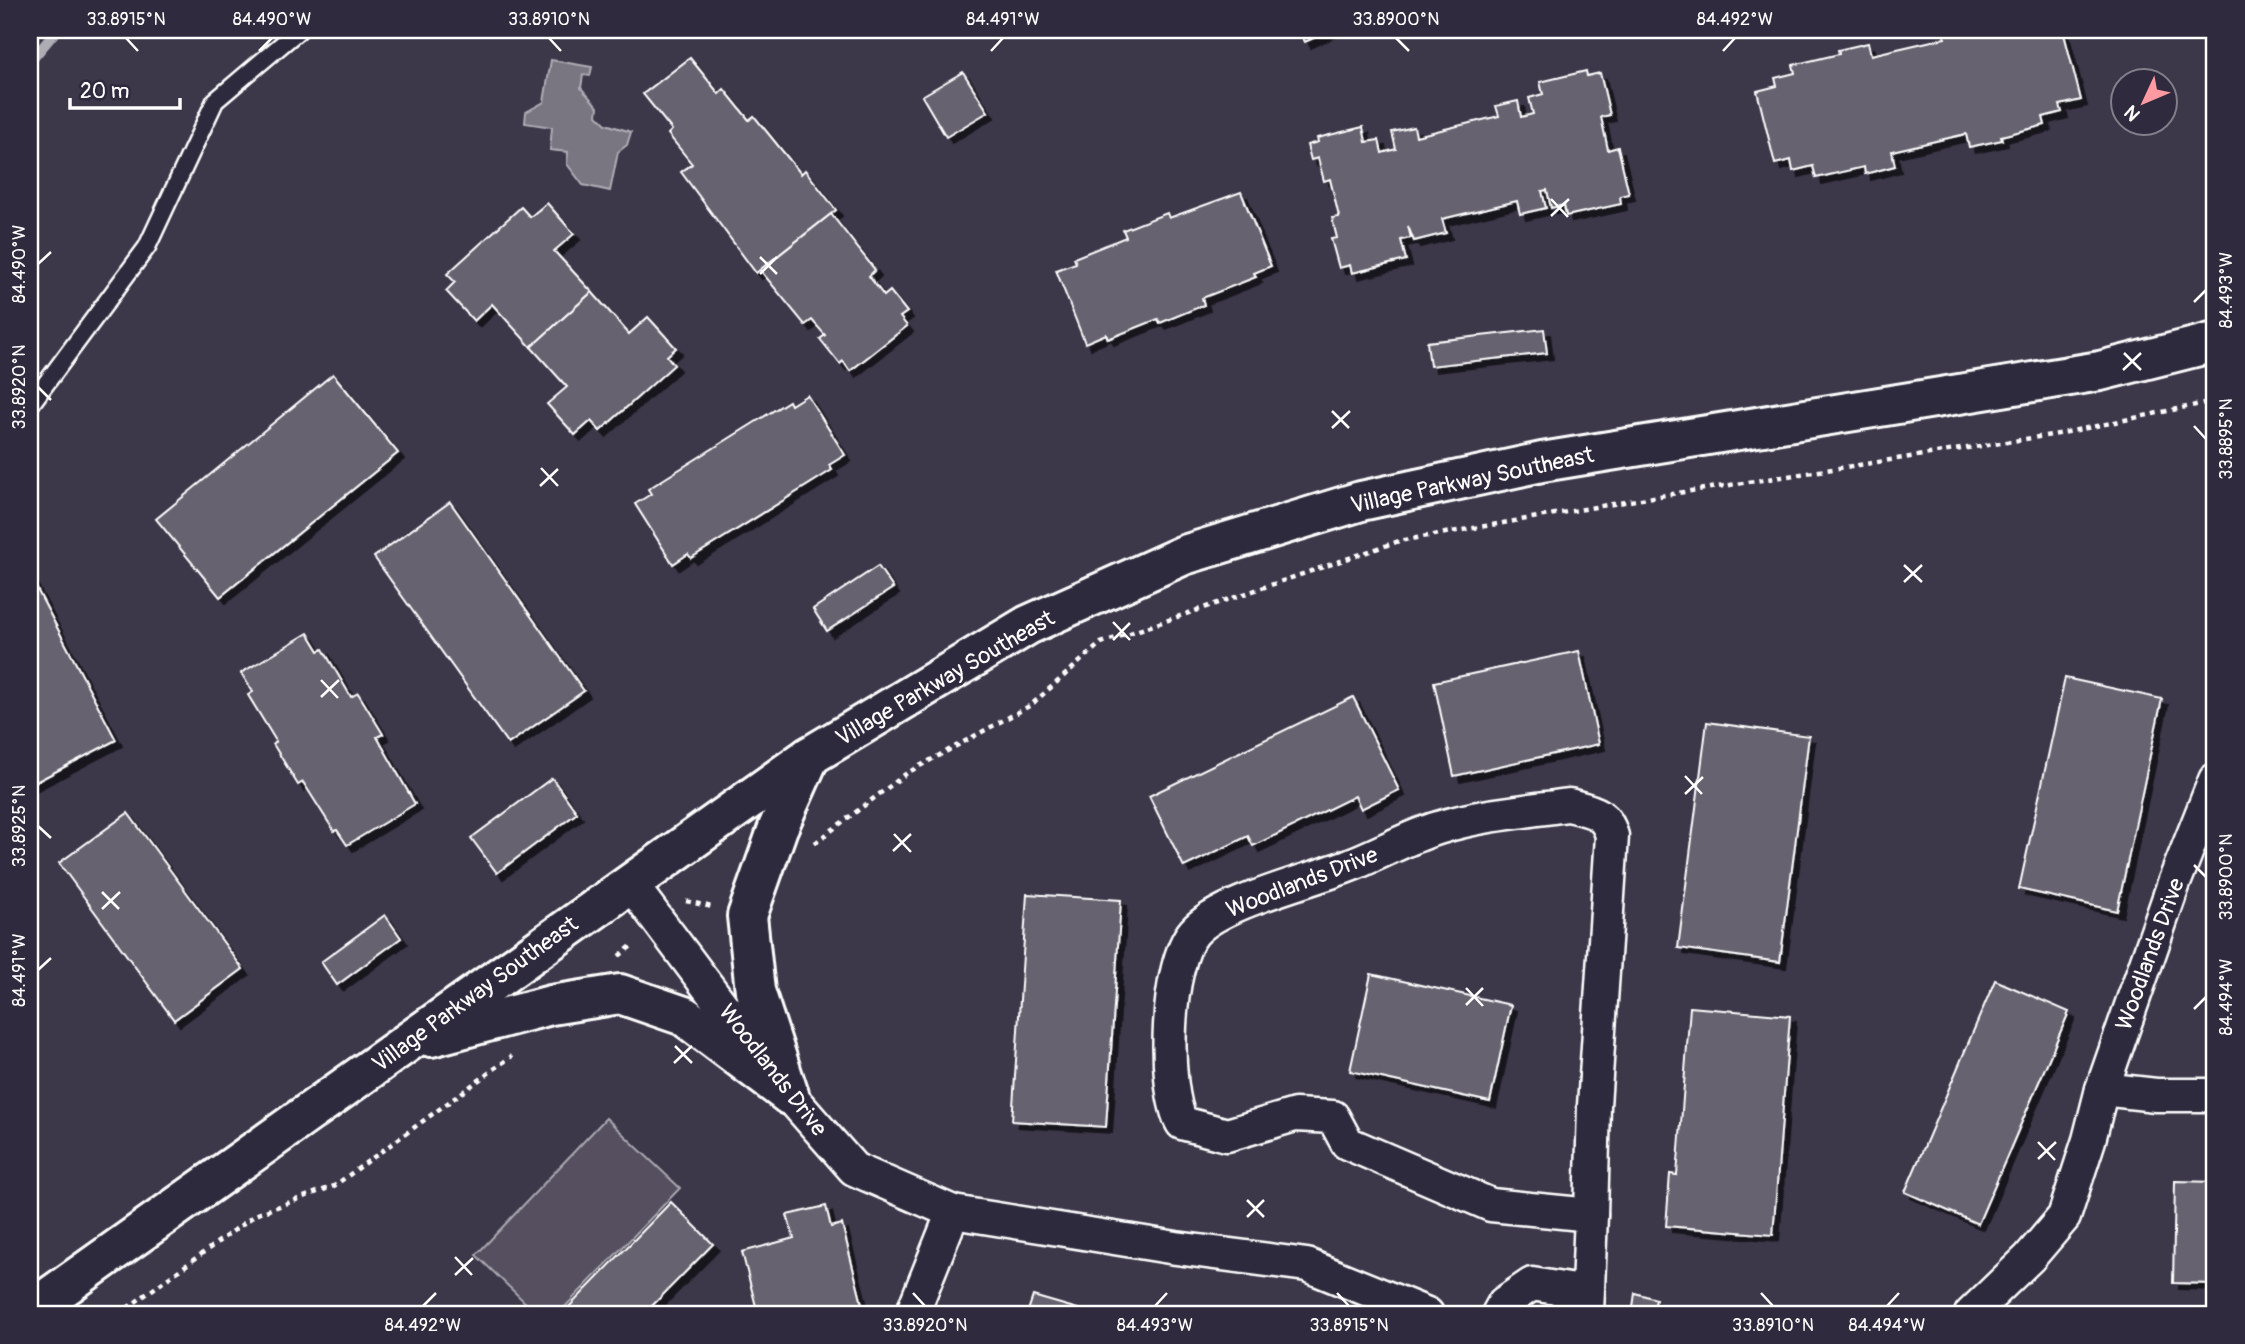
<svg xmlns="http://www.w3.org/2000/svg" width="2245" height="1344" viewBox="0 0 2245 1344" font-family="Pangolin,sans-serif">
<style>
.green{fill:#555060;stroke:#aaa8b0;stroke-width:2}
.water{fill:#797682;stroke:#afadb4;stroke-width:2}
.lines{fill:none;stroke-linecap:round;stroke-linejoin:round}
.stream{stroke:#afadb4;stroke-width:10}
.building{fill:#666270;stroke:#fff;stroke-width:2;filter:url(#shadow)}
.lane-casing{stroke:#fff;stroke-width:21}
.street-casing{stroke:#fff;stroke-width:37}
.secondary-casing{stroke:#fff;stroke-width:44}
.path{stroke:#fff;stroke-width:4.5;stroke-dasharray:5 5;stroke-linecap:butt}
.lane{stroke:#2f2a3d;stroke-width:16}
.street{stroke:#2f2a3d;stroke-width:32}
.secondary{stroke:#2f2a3d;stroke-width:38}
.ticks{fill:none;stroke:#fff;stroke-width:2.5}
.labels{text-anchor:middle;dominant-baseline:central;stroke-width:5;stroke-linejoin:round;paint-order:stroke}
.street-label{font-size:23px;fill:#fff;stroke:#2f2a3d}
.neatline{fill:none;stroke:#fff;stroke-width:2.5}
.ticks-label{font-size:18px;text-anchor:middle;fill:#fff}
</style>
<defs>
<filter id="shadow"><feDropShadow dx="6" dy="6" stdDeviation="0" flood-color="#0009"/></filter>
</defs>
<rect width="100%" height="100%" fill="#3c3749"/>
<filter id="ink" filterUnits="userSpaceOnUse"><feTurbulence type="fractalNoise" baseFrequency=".0143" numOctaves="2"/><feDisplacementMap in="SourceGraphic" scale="14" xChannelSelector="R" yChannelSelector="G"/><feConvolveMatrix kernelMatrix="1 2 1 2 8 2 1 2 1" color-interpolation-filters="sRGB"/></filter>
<g filter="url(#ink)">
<polygon class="green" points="606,1118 680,1188 558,1314 537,1314 476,1255"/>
<polygon class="water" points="551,60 592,67 590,76 583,75 581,88 598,107 597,115 606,124 631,132 627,145 618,152 610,191 583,185 567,164 568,152 550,150 552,127 525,123 526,112 544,102"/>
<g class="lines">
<polyline class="stream" points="30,62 57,30"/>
</g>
<g class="building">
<polygon points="1299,30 1331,30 1305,42"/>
<polygon points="1943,30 2063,30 2081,100 2060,105 2062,112 2043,117 2045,125 2001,136 2002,140 1969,147 1966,134 1892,151 1895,166 1865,174 1864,167 1816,178 1813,166 1793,171 1791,160 1775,164 1757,91 1777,86 1775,78 1795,73 1793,65 1839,54 1838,50 1868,43 1871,55 1945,38"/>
<polygon points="690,58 719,94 724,89 749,120 754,116 801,174 805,170 836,210 756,273 681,172 692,164 668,134 672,130 643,94"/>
<polygon points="1586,71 1587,76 1600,73 1610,115 1601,117 1608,150 1618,147 1629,194 1620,196 1621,204 1566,216 1564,205 1551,208 1547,190 1542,191 1546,208 1520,214 1517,201 1442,219 1446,233 1414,241 1408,226 1411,238 1401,240 1406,260 1352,273 1350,265 1339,268 1331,239 1337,238 1332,218 1339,217 1330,179 1324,181 1318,158 1311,160 1307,145 1318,142 1317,138 1363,127 1366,142 1379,140 1382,153 1396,149 1392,132 1414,127 1416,136 1499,116 1496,106 1518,101 1521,117 1533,114 1529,98 1543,94 1540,82"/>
<polygon points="963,72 988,112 946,137 922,96"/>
<polygon points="1241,192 1271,266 1254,273 1256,277 1202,298 1204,305 1160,323 1158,319 1108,339 1106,334 1085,343 1056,270 1076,263 1074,258 1126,237 1123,230 1167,213 1169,218"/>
<polygon points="547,203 574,234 554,251 592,292 531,347 492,304 474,321 446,291 455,282 447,274 521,207 530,217"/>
<polygon points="831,214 875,270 869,276 884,296 890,291 907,312 900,317 907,326 850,371 843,361 840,364 820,339 825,335 812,320 805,325 760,270"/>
<polygon points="592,292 629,334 648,317 676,348 667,356 674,365 600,431 591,421 575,435 547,404 567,387 531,347"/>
<polygon points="1544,329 1547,353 1430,366 1427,342"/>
<polygon points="333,374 398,453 220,597 156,519"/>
<polygon points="807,395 845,455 829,465 832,470 691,558 688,554 673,564 635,504 651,494 648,489 789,401 791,405"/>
<polygon points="450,502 584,691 508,744 374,557"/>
<polygon points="878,566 893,588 827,631 813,609"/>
<polygon points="30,576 116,740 30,785"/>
<polygon points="308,633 319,651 323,649 351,697 358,693 383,734 377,737 415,804 347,845 337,830 334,831 303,782 298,785 273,744 276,741 248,695 253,692 241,673"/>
<polygon points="1579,651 1599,744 1454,776 1434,682"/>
<polygon points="2065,678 2162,699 2117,911 2019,889"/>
<polygon points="1353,697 1399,790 1361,809 1355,796 1253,846 1248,836 1184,867 1149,796"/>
<polygon points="1707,722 1809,736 1780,962 1678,948"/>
<polygon points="552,778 577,813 497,873 471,838"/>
<polygon points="128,813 243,969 174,1020 59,863"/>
<polygon points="1027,894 1121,900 1106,1127 1012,1121"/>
<polygon points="385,915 401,938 337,985 321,962"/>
<polygon points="1371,974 1511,1005 1490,1102 1350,1071"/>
<polygon points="1995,980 2069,1012 1978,1224 1905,1192"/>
<polygon points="1690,1007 1790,1016 1773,1235 1666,1226 1670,1174 1677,1175"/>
<polygon points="2175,1181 2215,1182 2215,1284 2173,1283"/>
<polygon points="671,1202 713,1244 644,1314 562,1314"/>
<polygon points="826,1206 831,1227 842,1224 863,1308 849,1314 798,1314 797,1308 758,1314 742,1252 794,1238 787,1215"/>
<polygon points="1635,1293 1656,1299 1653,1314 1632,1314"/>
<polygon points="1033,1296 1095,1314 1027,1314"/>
</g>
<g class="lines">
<g class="lane-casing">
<polyline id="lane" points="30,405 147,247 215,101 299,30"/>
</g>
<g class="street-casing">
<g id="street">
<polyline points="2215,780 2174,883 2102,1089 2156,1095 2215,1095"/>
<path d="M1569 805C1592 811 1606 812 1612 836L1594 1106 1591 1215 1491 1205 1347 1143 1333 1117 1295 1115 1227 1135 1182 1123C1162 1086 1166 964 1194 932 1220 902 1310 881 1350 865 1379 854 1408 837 1438 828 1480 815 1525 811 1569 805Z"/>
<polyline points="630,883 789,1095 854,1169 953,1212 1176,1248 1307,1265 1427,1314"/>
<polyline points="1587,1313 1591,1215"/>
<polyline points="912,1314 953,1212"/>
<polyline points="1498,1314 1504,1303 1532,1284 1587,1293"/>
<polyline points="1971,1314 2029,1258 2064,1217 2089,1140 2102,1089"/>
</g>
</g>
<g class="secondary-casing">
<g id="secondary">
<polyline points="431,1037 551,1005 620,994 684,1016 789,1095"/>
<polyline points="789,1095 755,991 747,916 778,828 810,756"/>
<polyline points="30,1311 810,756 1028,625 1184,555 1361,501 1542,462 2100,371 2215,342"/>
</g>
</g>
<g class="path">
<polyline points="815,843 907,773 1031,705 1101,643 1399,541 1659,496 2058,434 2215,401"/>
<polyline points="686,901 712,907"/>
<polyline points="619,956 634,944"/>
<polyline points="119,1314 255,1215 334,1186 512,1056"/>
</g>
<use href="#lane" class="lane"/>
<use href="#street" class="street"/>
<use href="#secondary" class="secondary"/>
</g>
</g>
<path class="ticks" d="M126 38 138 51M549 38 561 51M1396 38 1409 51M259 51 272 38M991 51 1003 38M1723 51 1735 38M1551 199 1568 217M1551 216 1569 199M760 257 777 274M38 264 51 252M760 274 777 257M2194 302 2206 290M2124 353 2141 370M2123 370 2141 353M38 387 51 400M1332 411 1349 428M2194 426 2206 439M1332 428 1350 411M541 468 558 486M540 486 558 469M1904 565 1922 582M1904 582 1922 565M1113 622 1130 640M1113 640 1130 623M321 680 338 698M321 697 339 680M1685 776 1702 794M1685 794 1703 777M38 826 51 838M894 834 911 852M893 851 911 834M2194 865 2206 877M102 892 119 909M102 909 120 892M38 970 51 958M1466 988 1483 1006M1466 1005 1483 988M2194 1009 2206 997M675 1046 692 1063M674 1063 692 1046M2038 1142 2055 1160M2038 1159 2056 1142M1247 1200 1264 1217M1247 1217 1264 1200M455 1257 472 1275M455 1275 473 1258M913 1293 925 1306M1337 1293 1349 1306M1761 1293 1773 1306M423 1306 436 1293M1155 1306 1167 1293M1887 1306 1899 1293"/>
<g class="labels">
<g class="street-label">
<text transform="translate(1472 480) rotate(-12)">Village Parkway Southeast</text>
<text transform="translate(945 678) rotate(-30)">Village Parkway Southeast</text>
<text transform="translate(1302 882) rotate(-21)">Woodlands Drive</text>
<text transform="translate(2150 954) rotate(-70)">Woodlands Drive</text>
<text transform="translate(475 994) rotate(-36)">Village Parkway Southeast</text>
<text transform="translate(773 1070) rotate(52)">Woodlands Drive</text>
</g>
</g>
<rect width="2245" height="1344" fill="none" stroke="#2f2a3d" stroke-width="77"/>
<g transform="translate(2144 102) rotate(226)"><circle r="33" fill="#2f2a3d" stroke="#827f8b" stroke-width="2"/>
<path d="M0-5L12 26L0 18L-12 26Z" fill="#ff9aa2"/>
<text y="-10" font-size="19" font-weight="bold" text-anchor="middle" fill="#ffffff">N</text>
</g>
<path d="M70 98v10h110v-10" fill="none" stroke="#ffffff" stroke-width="3.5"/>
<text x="80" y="98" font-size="21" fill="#ffffff" stroke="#2f2a3d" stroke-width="5" paint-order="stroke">20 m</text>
<rect x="38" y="38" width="2168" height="1268" class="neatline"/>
<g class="ticks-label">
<text x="126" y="25">33.8915°N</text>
<text x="272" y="25">84.490°W</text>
<text x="549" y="25">33.8910°N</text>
<text x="1003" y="25">84.491°W</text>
<text x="1396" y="25">33.8900°N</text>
<text x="1735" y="25">84.492°W</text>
<text transform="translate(19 264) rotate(-90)" y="6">84.490°W</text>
<text transform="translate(2226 290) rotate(-90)" y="6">84.493°W</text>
<text transform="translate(19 387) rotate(-90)" y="6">33.8920°N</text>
<text transform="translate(2226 439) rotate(-90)" y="6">33.8895°N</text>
<text transform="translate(19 826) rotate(-90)" y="6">33.8925°N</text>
<text transform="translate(2226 877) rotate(-90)" y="6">33.8900°N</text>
<text transform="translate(19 970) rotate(-90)" y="6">84.491°W</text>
<text transform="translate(2226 997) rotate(-90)" y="6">84.494°W</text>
<text x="423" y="1331">84.492°W</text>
<text x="925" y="1331">33.8920°N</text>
<text x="1155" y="1331">84.493°W</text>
<text x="1349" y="1331">33.8915°N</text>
<text x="1773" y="1331">33.8910°N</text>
<text x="1887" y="1331">84.494°W</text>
</g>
</svg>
